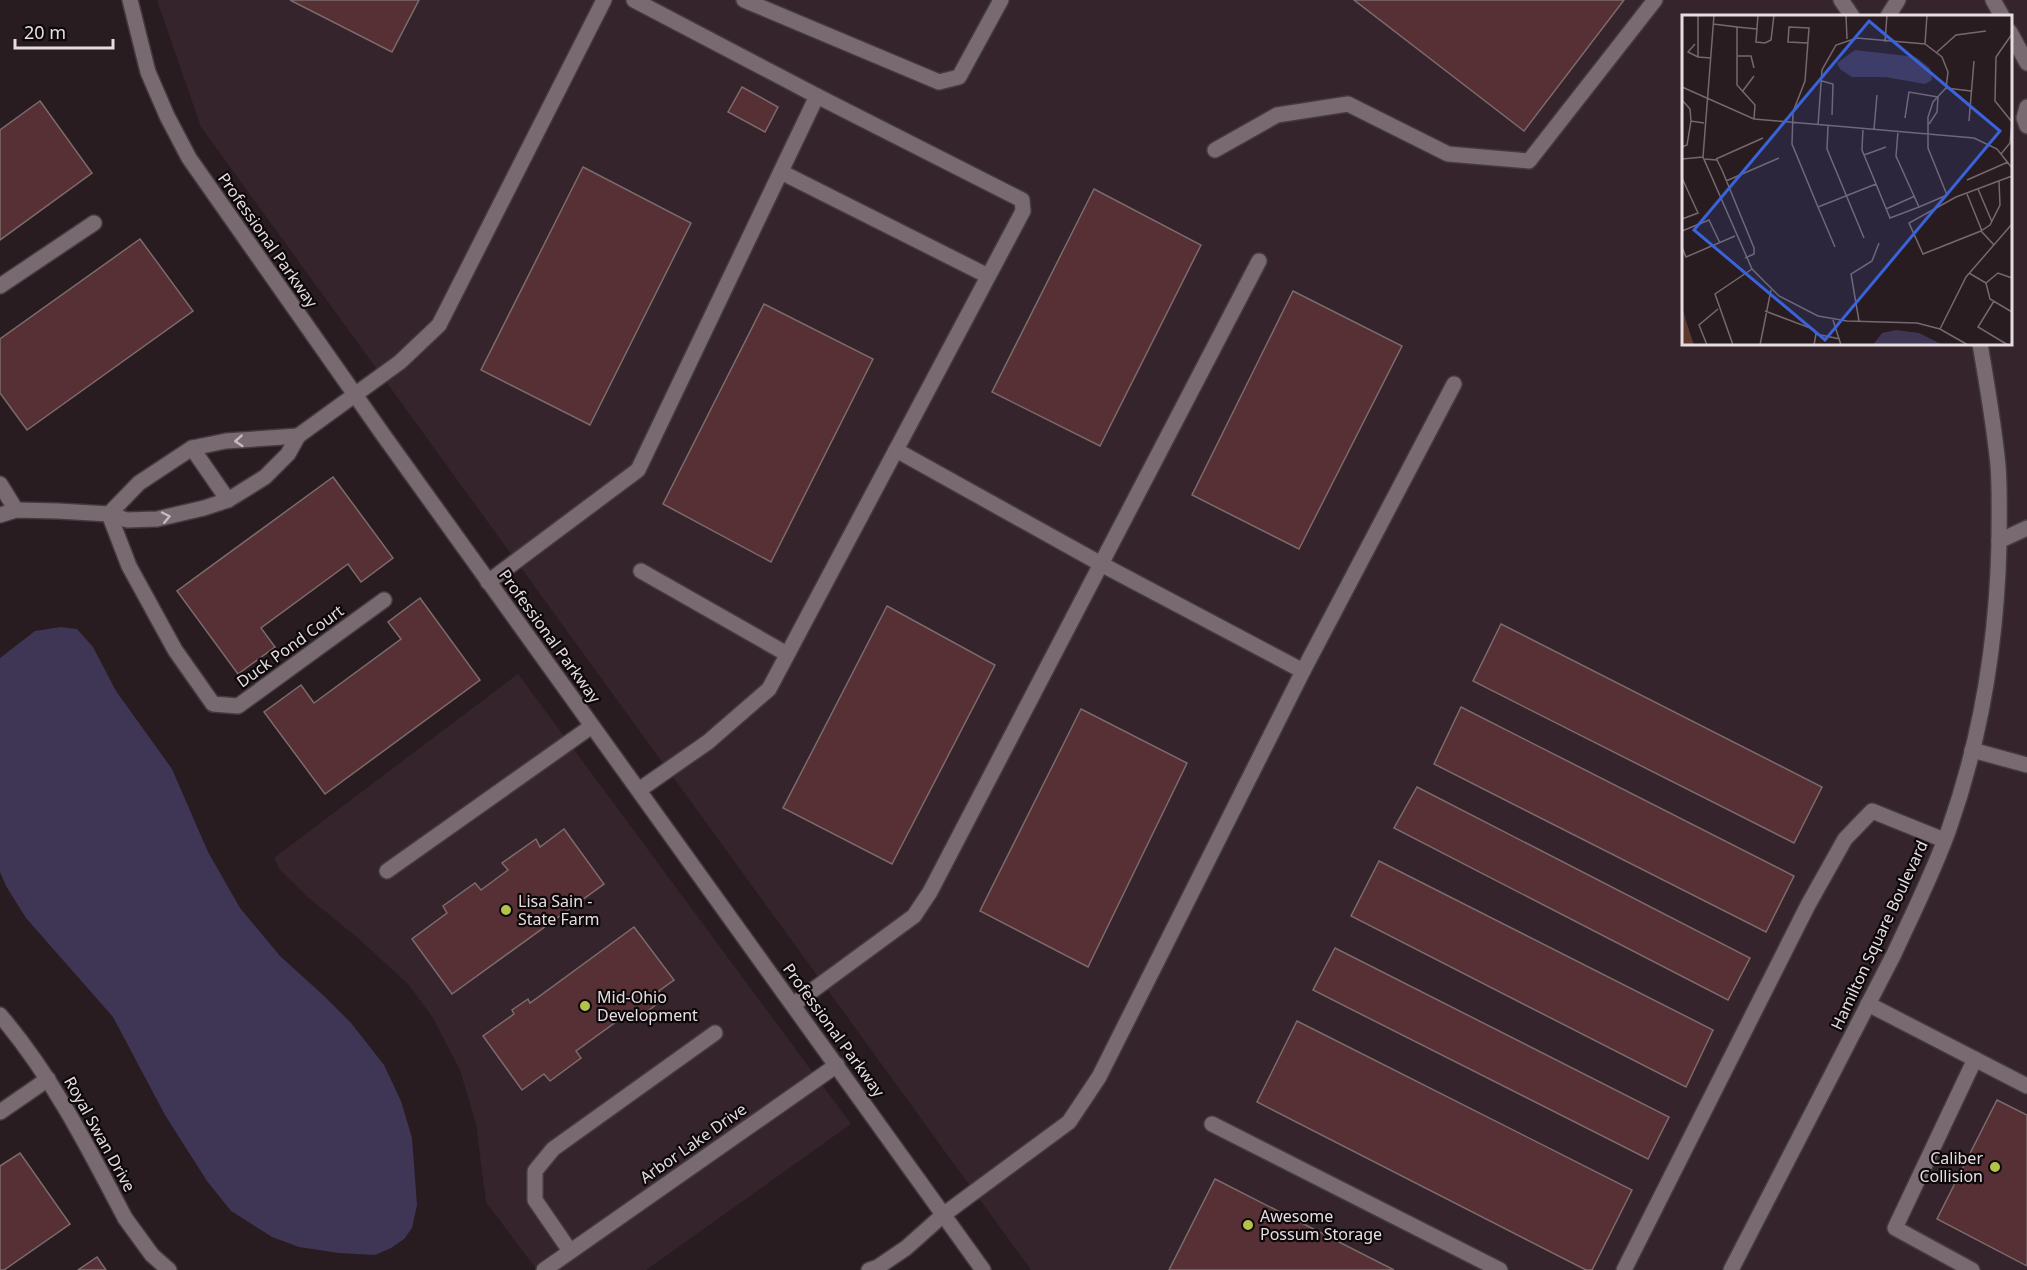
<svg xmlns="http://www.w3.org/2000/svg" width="2027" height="1270" viewBox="0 0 2027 1270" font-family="'Noto Sans',sans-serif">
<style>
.built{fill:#36242d;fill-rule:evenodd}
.water{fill:#3f3555}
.building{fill:#563034;stroke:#7c6b6c;stroke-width:1.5}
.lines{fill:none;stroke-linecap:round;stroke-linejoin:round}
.minor-casing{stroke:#433a3e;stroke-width:18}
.minor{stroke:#796970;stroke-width:15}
.oneway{stroke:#c5babf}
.poi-dot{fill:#b5c249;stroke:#0d080a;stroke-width:2}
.labels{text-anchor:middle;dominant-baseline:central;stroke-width:4.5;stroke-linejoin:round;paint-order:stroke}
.street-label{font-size:16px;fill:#e6dde1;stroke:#0d080a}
.poi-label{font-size:16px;fill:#e6dde1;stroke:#0d080a;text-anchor:start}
.inset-road{fill:none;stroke:#74696e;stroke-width:1.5}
.view{fill:#3b63d9;fill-opacity:0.15;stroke:#3b63d9;stroke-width:3}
.inset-edge{fill:none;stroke:#e6dde1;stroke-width:3}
</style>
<rect width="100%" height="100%" fill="#281c21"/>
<g class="built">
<path d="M157 0H2027V1270H1031L201 127ZM1684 16H2010V344H1684Z"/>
<polygon points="518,674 851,1124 646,1270 537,1270 486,1202 476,1124 460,1070 433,1018 409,985 359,939 309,898 280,870 274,858"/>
</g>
<polygon class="water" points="61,627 77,629 93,647 116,691 172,769 208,852 240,908 280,956 323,995 351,1023 384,1065 401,1101 412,1138 417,1205 412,1228 404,1239 391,1248 375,1255 339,1253 299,1247 272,1237 231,1211 207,1181 165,1115 113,1017 26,918 6,886 0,872 0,658 35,631"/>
<g class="building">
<polygon points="290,0 419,0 392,52"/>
<polygon points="1354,0 1624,0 1524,131"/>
<polygon points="742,87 778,107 765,132 728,112"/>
<polygon points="40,101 92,173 0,240 0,130"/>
<polygon points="583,167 691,223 590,425 481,370"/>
<polygon points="1094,189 1201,245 1100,446 992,392"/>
<polygon points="140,239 193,311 27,430 0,393 0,339"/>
<polygon points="1293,291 1402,346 1299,549 1192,495"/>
<polygon points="764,304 873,359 771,562 663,504"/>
<polygon points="333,477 393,558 361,582 348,564 261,628 275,647 238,674 177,591"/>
<polygon points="420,598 480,680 325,794 264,712 301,685 314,703 401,639 388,622"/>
<polygon points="887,606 995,665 892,864 783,808"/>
<polygon points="1501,624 1822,787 1794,843 1473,681"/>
<polygon points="1461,707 1794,876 1766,932 1434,764"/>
<polygon points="1081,709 1187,763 1088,967 980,911"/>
<polygon points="1417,787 1750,958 1728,1000 1394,828"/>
<polygon points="564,829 604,884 452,994 412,939 447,913 443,906 475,883 481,890 508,870 502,863 536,839 540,847"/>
<polygon points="1379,861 1713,1030 1686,1087 1351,916"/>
<polygon points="634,927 674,980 659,991 665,998 633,1022 627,1014 576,1051 581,1058 550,1081 544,1074 522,1090 483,1036 514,1014 512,1010 528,999 530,1003"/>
<polygon points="1335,948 1669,1117 1648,1159 1313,990"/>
<polygon points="1297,1021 1632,1190 1592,1270 1586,1270 1257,1102"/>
<polygon points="1997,1100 2027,1115 2027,1266 1937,1219"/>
<polygon points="20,1153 70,1224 4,1270 0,1270 0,1166"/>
<polygon points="1215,1179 1394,1270 1169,1270"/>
<polygon points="97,1257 106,1270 78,1270"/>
</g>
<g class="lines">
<g class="minor-casing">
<g id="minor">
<polyline points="130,0 148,72 167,116 189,158 384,436 983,1270"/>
<polyline points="744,0 939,82 959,77 1001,0"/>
<polyline points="1841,0 1852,16"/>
<polyline points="1993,0 2002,16"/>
<polyline points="1888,16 1898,0"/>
<polyline points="2010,32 2027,63"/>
<polyline points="2027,107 2024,118 2027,126"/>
<polyline points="1215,150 1277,115 1348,104 1448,154 1529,161 1655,0"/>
<polyline points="781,172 988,276"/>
<polyline points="0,286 94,223"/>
<polyline points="192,448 228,500"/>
<polyline points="0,484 16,510"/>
<polyline points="109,514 129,566 175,650 213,704 238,706 384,600"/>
<polyline points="109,514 139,483 192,448 226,441 298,436"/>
<polyline points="0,515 16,510 58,511 109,514 127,520 157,519 204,508 228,500 265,477 288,454 298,436 400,362 439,325 604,0"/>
<polyline points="1999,541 2027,528"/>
<polyline points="641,571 787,654"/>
<polyline points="488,582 638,470 817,96 634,0"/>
<polyline points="1303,671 1454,384"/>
<polyline points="1972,750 2027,765"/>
<polyline points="639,790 708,742 769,689 1023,211 1022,200 817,96"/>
<polyline points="387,871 592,726"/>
<polyline points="794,1004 914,916 930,892 1259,261"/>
<polyline points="1868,1004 2027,1086"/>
<path d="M0 1015C52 1076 88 1147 125 1218L152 1255 169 1270"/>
<polyline points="0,1112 48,1079"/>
<polyline points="1212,1124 1500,1270"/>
<polyline points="570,1251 535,1200 535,1171 553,1149 715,1033"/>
<polyline points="544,1270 837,1065"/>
<polyline points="869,1270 878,1267 906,1248 943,1215 1069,1122 1099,1077 1303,671 1101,564 896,450"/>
<polyline points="1624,1270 1808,905 1845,839 1872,811 1944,840"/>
<path d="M1731 1270 1894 954C1913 913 1934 871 1949 829 1981 738 1997 639 1999 543 1999 517 2000 491 1998 465 1994 425 1987 384 1980 344"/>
<polyline points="1972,1270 1895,1228 1975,1059"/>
</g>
</g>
<use href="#minor" class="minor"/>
</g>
<defs><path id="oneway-chevron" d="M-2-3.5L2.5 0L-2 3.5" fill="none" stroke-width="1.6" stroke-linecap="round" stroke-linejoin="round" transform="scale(1.5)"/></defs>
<g class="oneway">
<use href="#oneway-chevron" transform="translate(239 441) rotate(176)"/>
<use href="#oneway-chevron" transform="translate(166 517) rotate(-12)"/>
</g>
<g class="poi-dot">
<circle cx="506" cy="910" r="6"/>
<circle cx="585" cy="1006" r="6"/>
<circle cx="1995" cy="1167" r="6"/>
<circle cx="1248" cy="1225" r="6"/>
</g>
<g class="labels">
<g class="street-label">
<text transform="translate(268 240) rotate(55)">Professional Parkway</text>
<text transform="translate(550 636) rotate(54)">Professional Parkway</text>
<text transform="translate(290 646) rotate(-36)">Duck Pond Court</text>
<text transform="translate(1879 935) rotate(-65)">Hamilton Square Boulevard</text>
<text transform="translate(834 1030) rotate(54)">Professional Parkway</text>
<text transform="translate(100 1134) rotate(61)">Royal Swan Drive</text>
<text transform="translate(693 1143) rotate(-35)">Arbor Lake Drive</text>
</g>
<g class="poi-label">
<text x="518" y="901">Lisa Sain -<tspan x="518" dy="18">State Farm</tspan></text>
<text x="597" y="997">Mid-Ohio<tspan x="597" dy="18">Development</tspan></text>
<text x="1983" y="1158" text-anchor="end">Caliber<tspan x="1983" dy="18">Collision</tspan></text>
<text x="1260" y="1216">Awesome<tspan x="1260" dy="18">Possum Storage</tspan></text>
</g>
</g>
<g transform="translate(1682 15)">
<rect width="330" height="330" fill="#281c21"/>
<path d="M0 291 5 309 12 330H0Z" fill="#5d392d"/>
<path d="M173 35 234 42 248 53 250 65 243 69 203 62H170L158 54 155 48ZM214 315 237 318 261 330H191L200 318Z" fill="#3f3555"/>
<path class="inset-road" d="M16 0V42L29 43M32 0 21 142 70 254 97 281 136 301 165 306 235 308 258 314 286 330M76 0 74 27 83 28 89 25 92 0M164 0 165 24M31 9 55 12V70L73 90 72 104M55 12 75 14M203 27 205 0M126 28 106 27 107 12 127 13 123 66 111 97 110 129 136 192 194 169M13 29 6 37 16 42M243 29 245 0M255 37 274 20 304 16M56 41H69L72 53M140 66 151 69 150 100M0 72 72 104 292 123 315 134 330 153M264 73 289 76M60 77 72 61M0 85 8 94 9 106M223 103 227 77 256 82M287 106 292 46M247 109 255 97 256 82M136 110 140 55 154 30 175 23 243 29 260 42 266 57 264 73 251 87 246 102V133L265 180 237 192 214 141 216 116M146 111 145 134 182 223M181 113 180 135 208 203 237 192M192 114 195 80M0 132 5 130 9 106 22 108M319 139 328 128 330 107 313 86 314 42 330 19M182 140 204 132M0 144 21 142M21 144 35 145 40 155 72 233V239L63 243M34 144 81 123M0 163 16 198 0 204M285 165 326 147M44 166 97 143M296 174 310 207M285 179 300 216M136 192 153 232M204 194 233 181M0 216 27 205 38 228M299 216 308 210 318 190 317 166M312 230 299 216 241 239 227 208 274 182 330 161M0 232 4 242 53 221M287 258 304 268 308 284 330 297M304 268 316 258 330 263M312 286 296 312 326 330M83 296 131 314 134 319 132 330M151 305 159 330M177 306 169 259 190 246 197 228M258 314 284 262 330 209M134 319 158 324M25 330 17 310 36 294M51 330 33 279 70 254M78 330 89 275"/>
<path class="view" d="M187 6 318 116 143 325 12 215Z"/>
<rect width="330" height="330" class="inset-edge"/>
</g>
<path d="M15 39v9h98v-9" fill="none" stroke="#e6dde1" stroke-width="3"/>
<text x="24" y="39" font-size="18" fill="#e6dde1" stroke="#0d080a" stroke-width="4.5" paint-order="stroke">20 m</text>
</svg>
